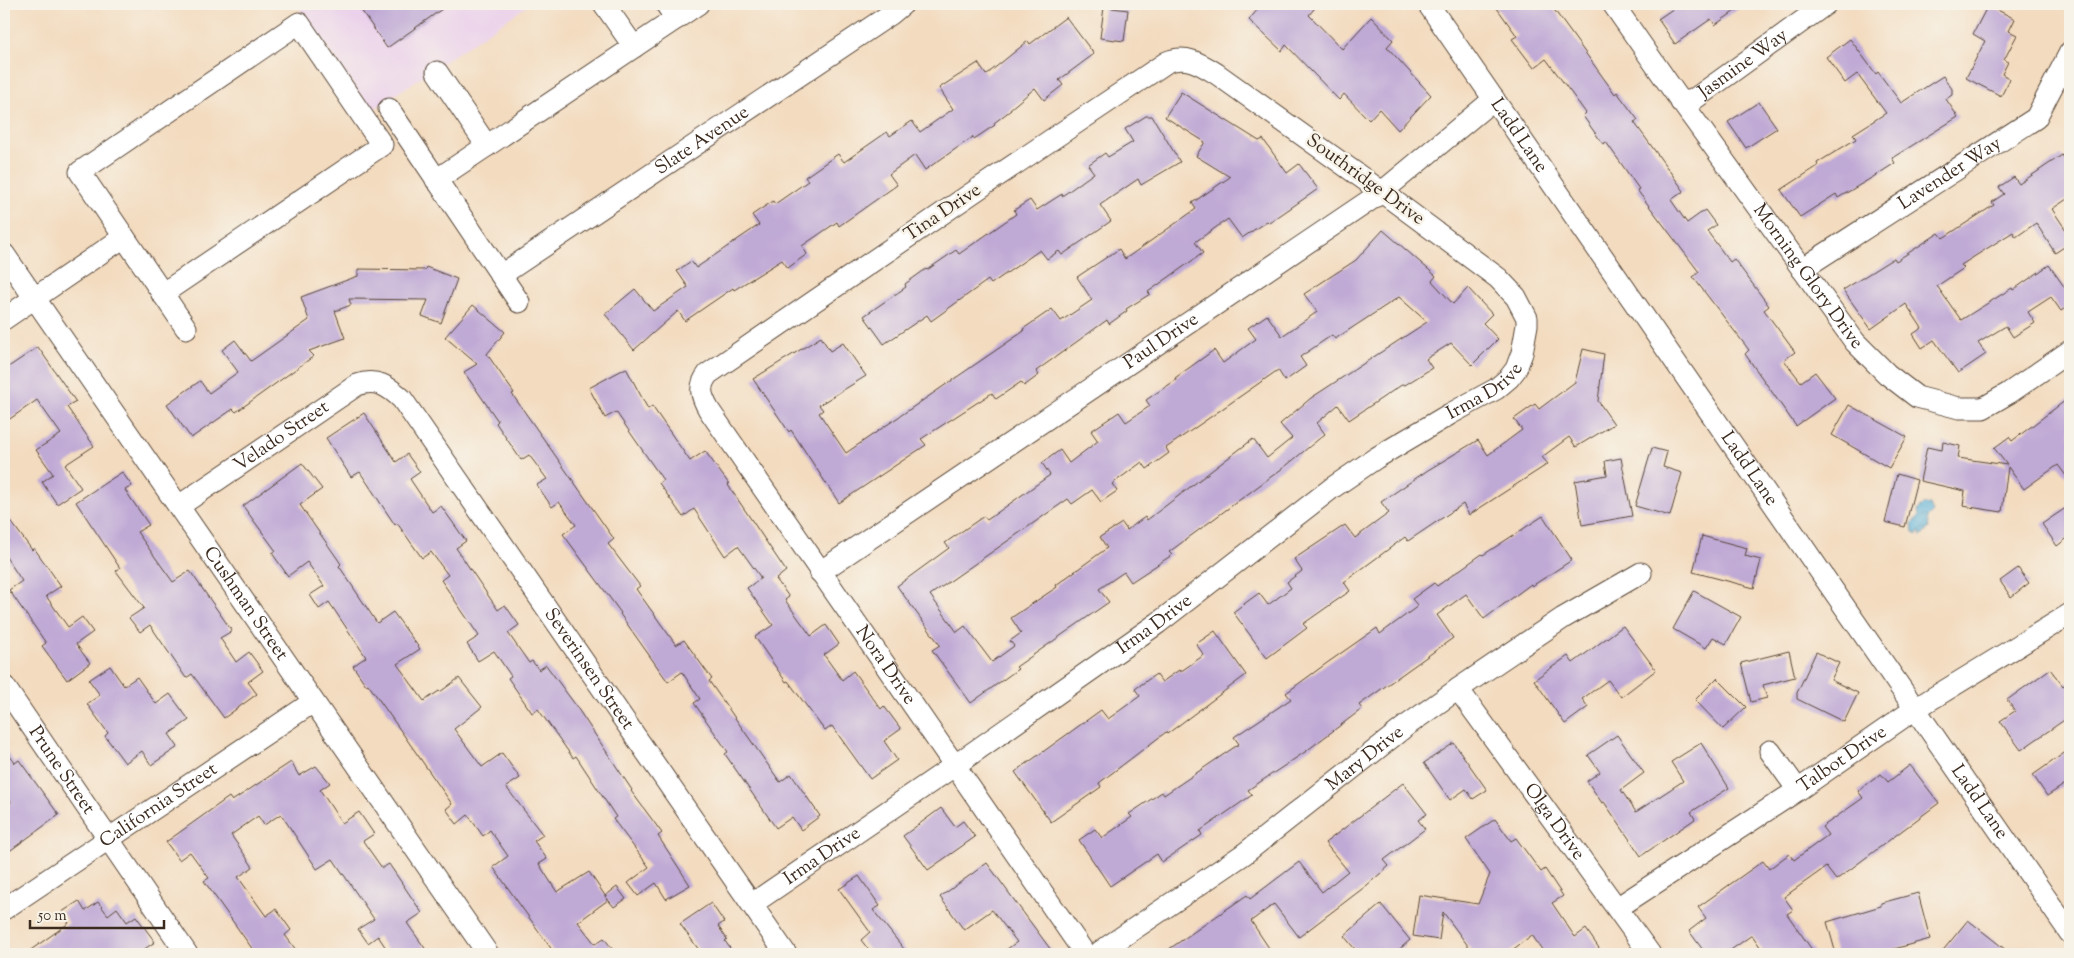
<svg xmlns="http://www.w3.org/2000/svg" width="2074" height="958" viewBox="0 0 2074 958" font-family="'Sorts Mill Goudy',serif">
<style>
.built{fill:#ebd1eb}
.water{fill:url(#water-waves);stroke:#4b6d7a}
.building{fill:#bfa9d5;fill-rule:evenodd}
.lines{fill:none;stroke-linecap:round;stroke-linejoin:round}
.minor-casing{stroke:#574536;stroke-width:23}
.minor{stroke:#fff;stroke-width:21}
.labels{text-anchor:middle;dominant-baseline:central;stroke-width:5;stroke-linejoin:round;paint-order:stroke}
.street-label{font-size:19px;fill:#3b2a1e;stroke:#f7f3e8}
</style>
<defs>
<pattern id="water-waves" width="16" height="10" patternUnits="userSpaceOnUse" patternTransform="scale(1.25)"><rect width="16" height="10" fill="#5bb0d7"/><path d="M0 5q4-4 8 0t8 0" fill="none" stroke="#4c8fae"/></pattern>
</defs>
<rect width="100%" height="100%" fill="#f7f3e8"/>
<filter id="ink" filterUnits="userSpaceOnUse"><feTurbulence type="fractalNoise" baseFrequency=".02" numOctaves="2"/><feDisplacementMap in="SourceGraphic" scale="10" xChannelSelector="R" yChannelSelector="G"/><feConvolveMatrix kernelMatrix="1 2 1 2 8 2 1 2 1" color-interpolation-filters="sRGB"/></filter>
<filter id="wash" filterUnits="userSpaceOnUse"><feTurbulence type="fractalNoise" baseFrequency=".0096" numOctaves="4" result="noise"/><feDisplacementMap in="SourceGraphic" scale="20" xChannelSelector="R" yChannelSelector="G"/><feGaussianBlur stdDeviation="1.12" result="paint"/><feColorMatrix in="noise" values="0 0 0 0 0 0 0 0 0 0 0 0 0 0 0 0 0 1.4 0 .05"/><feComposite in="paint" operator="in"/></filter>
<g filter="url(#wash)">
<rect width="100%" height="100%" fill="#f3dbbf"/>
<polygon class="built" points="296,4 530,4 371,111"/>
<polygon class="water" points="1924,504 1930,505 1933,512 1927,518 1929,528 1921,537 1920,532 1916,535 1913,532 1912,523 1919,516 1918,510"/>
<g id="blocks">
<g class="building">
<polygon points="357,4 449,4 387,48"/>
<polygon points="1262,4 1318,4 1309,15 1342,49 1371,17 1393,40 1387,47 1431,95 1398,130 1379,109 1369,120 1344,94 1339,100 1286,45 1282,51 1249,20"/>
<polygon points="1494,4 1550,4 1615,94 1617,92 1638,120 1634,122 1684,191 1671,200 1687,223 1705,210 1716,225 1707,231 1730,262 1734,259 1769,306 1764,310 1795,352 1784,360 1801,382 1815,372 1835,398 1796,426 1745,354 1749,350 1693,277 1699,272 1637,190 1639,189 1606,142 1603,144 1583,116 1586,113 1546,59 1534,68 1512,39 1517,36"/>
<polygon points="1680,4 1745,4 1715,25 1711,19 1675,44 1658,19"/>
<polygon points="1988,5 2015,19 2009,31 2017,35 2004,60 2008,62 2002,74 2010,79 2001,96 1966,78 1985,41 1973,34"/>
<polygon points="1104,7 1128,10 1124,41 1100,38"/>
<polygon points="1066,17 1094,54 1059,80 1063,85 1044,100 1035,88 1010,109 1011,110 994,123 995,125 974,139 973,137 925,170 915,155 889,174 897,185 839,226 837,222 802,246 807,254 788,268 782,260 734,290 733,288 685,321 678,311 634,350 605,314 635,289 653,311 688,287 677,271 691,261 696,268 759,225 752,215 773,201 775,204 808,181 805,177 838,154 844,162 887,132 890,136 912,121 920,132 953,109 939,88 978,63 986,75 1028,41 1030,44"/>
<polygon points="1850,39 1876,74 1878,72 1901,103 1943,76 1952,89 1952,95 1946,99 1958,117 1892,158 1895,163 1878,174 1838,198 1836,194 1800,217 1781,190 1818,166 1817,163 1856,139 1853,134 1886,113 1857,74 1845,83 1826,57"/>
<polygon points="1181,92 1259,141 1263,139 1287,173 1299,164 1318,189 1269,223 1267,221 1242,238 1228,219 1195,242 1203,253 1148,292 1150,294 1126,309 1127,311 1109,324 1107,320 1036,371 1039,375 1024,386 1021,382 996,399 992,393 921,439 926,445 839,503 791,430 789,432 753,379 821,337 830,351 843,343 866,376 819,405 823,410 819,413 846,453 1024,331 1023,329 1052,309 1061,321 1092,300 1077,277 1119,249 1125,259 1196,209 1192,203 1230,177 1196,156 1205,142 1165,117"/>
<polygon points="1759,102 1777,128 1746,148 1728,122"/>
<polygon points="1146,116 1152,116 1180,162 1141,185 1138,179 1100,205 1111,221 1062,255 1059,251 1047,259 1040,250 991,284 988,280 931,321 927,315 884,344 864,316 906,287 905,284 926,269 927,270 956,250 959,254 1016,214 1014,210 1030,200 1037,210 1062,194 1062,196 1094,173 1088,165 1105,153 1108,157 1133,142 1125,129"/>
<polygon points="2062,155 2070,166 2070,197 2052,209 2070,236 2070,243 2055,253 2036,223 2016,237 2013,232 1961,265 1964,268 1937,286 1961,320 2012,288 2013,290 2049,265 2070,295 2070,305 2061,311 2051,297 2028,312 2035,323 2013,337 2006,326 1978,343 1986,354 1958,373 1934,340 1922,348 1913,334 1922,328 1906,304 1871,329 1843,290 1894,258 1896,261 1939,233 1943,238 1994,205 1992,202 2004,194 1999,187 2014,177 2019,184"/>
<path d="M1383 230 1436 276 1432 281 1453 304 1468 288 1492 314 1483 323 1498 339 1472 365 1451 343 1426 359 1432 368 1405 385 1403 384 1349 420 1338 405 1317 423 1325 434 1287 465 1169 552 1172 555 1131 582 1124 572 1099 589 1109 602 1016 667 1018 669 971 703 932 650 940 645 897 586 949 548 945 543 984 516 987 520 1050 475 1042 463 1060 450 1069 463 1098 441 1091 431 1119 412 1126 422 1150 406 1146 400 1176 380 1175 378 1214 350 1223 363 1256 339 1248 328 1267 315 1282 336 1317 312 1304 294 1356 260ZM1399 297 1427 322 1311 398 1280 424 1292 438 1267 458 1253 439 1147 520 1145 517 1127 530 1122 523 1100 537 1107 548 1056 585 1057 587 1011 618 1021 633 1010 641 1014 646 992 662 965 626 957 632 930 595 1068 499 1072 504 1092 490 1101 502 1117 491 1112 484 1142 462 1147 469 1169 453 1166 448 1278 370 1285 381 1306 366 1300 357 1332 335 1335 339Z"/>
<polygon points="426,267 457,279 441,323 422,316 428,300 349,299 351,305 335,311 345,338 309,351 314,356 236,412 233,409 191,438 167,404 200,381 209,393 238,372 222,350 235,340 251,361 309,320 301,297 358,276 358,269 425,270"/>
<polygon points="473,305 505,332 487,354 514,393 512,394 614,539 608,544 640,586 636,589 676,645 684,640 712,679 709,681 780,782 791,774 820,816 801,830 792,817 776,828 725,754 728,752 694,703 700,699 682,672 668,682 620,614 621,613 563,534 576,525 559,502 552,507 537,485 547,479 529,455 521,460 496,423 498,421 464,372 477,364 445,337"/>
<polygon points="38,347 76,402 67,407 94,446 65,465 81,488 57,504 42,482 53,474 36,450 61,434 37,400 4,423 4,370"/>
<polygon points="1583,349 1604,354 1598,401 1614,424 1576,447 1569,437 1542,457 1548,464 1469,515 1463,504 1408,541 1405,537 1344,582 1350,591 1303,624 1307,628 1267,658 1233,612 1259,593 1268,605 1291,588 1287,582 1302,571 1294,559 1345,525 1355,538 1389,513 1381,502 1428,470 1478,440 1488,455 1522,430 1514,419 1535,404 1539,409 1575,382"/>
<polygon points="626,368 648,409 652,406 690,461 705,451 729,484 728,485 786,571 776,579 789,597 785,600 811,636 826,625 839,644 824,655 842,680 853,671 881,709 884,706 901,729 884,741 897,760 870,779 832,726 825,731 788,681 786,682 755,637 773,625 747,588 761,578 738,546 725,556 694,509 683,517 659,483 663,480 616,412 605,418 589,388"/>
<polygon points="2070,397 2070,481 2058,465 2024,489 2008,467 2002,512 1963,506 1965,491 1920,481 1927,447 1942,450 1943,442 1960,446 1958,458 2007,465 1994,448 2009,437 2012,441"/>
<polygon points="1849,405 1907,437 1889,468 1832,435"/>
<polygon points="364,413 396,462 407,454 420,472 410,479 432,512 441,506 466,541 456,548 498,610 505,605 519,625 508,633 529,663 532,661 539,670 546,665 574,703 632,790 631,791 662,833 658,836 690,885 666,899 656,883 638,896 628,883 649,867 613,819 616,817 576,756 573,758 538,709 532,713 508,678 511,676 494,651 478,661 467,644 479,636 441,580 448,575 431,552 422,558 397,523 395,525 360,472 351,477 326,438"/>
<polygon points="1652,448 1667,452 1663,467 1682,473 1670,516 1635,506"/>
<polygon points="1621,458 1632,516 1582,525 1575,481 1607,475 1605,461"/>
<polygon points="302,463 322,489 300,505 337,558 341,564 339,566 377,623 393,612 420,649 397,664 424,701 439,691 440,692 459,678 482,707 454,729 482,767 502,753 520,778 506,787 543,835 534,841 547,859 539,864 557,892 589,872 608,900 578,922 595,944 604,938 616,954 555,954 493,867 508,856 490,830 483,836 468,815 457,824 446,809 452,804 368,684 366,685 353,666 366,657 329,602 319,609 310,595 324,586 307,562 288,576 272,553 276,551 243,506"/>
<polygon points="122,472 132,486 125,490 149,525 137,532 173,582 190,571 232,631 220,638 236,662 249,652 263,671 248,682 257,694 224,718 192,674 186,678 150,625 140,632 129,618 144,608 116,571 120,568 76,502"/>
<polygon points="1897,474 1917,480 1905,527 1885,522"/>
<polygon points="2070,505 2070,536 2057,546 2042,524"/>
<polygon points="4,512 32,550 34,548 61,586 46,596 68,627 82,617 93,632 76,644 90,663 67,680 42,646 46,643 9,590 22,581 4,554"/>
<polygon points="1543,516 1572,560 1532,586 1531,584 1484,619 1466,594 1437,615 1453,638 1359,705 1362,709 1305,752 1248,790 1252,795 1200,831 1202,835 1162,862 1157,854 1110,886 1079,840 1095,829 1102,838 1132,817 1129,814 1162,792 1164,795 1239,744 1234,737 1291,699 1286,693 1327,663 1377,628 1380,634 1418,606 1412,599 1434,583 1437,586 1482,554 1483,555"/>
<polygon points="1702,536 1747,548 1745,556 1761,560 1754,588 1693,572"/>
<polygon points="2018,568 2029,583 2011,597 2000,581"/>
<polygon points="1694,591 1741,617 1726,644 1713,637 1706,648 1673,629"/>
<polygon points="1623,626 1656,670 1621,697 1608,680 1582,699 1588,707 1565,724 1534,680 1568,656 1573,663"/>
<polygon points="1215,631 1246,675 1167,734 1166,732 1099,783 1101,787 1051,822 1015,772 1101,710 1108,719 1140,696 1135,689 1156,674 1162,682 1179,670 1180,672 1204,655 1196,644"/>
<polygon points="1789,651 1795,677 1763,685 1767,698 1751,702 1741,663"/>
<polygon points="1816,652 1839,663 1831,680 1858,693 1844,722 1797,699 1797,693"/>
<polygon points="110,666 124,686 137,677 156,704 170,694 189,720 169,734 178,747 151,765 142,751 125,763 105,736 108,733 87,704 100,695 89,680"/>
<polygon points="2050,669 2063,686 2070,681 2070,716 2021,750 2000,721 2015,711 2007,700"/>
<polygon points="1717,678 1746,707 1723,729 1695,700"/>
<polygon points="1617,735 1644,773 1621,790 1636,812 1683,781 1671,762 1701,743 1729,788 1691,812 1695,819 1641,856 1604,802 1602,803 1587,781 1600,772 1588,755"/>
<polygon points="1454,743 1487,790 1473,799 1466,789 1450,800 1424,763"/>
<polygon points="4,748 15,763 19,760 59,815 4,855 4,807 11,802 4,791"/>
<polygon points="2070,749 2070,781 2047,796 2033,775"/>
<polygon points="291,762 299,776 316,766 330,783 320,790 342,823 359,812 374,834 363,841 382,868 389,864 422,913 407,923 429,954 390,954 378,936 368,943 358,929 374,919 333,859 317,869 281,814 264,825 258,816 231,835 253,867 238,877 266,916 276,909 291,930 285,935 299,954 256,954 204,881 209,878 190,852 179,860 166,842 229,797 232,801"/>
<polygon points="1910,765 1939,803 1836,880 1826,867 1784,897 1793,910 1787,914 1815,954 1765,954 1752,935 1725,954 1706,954 1689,931 1706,918 1698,907 1763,861 1769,869 1789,854 1794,860 1828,835 1822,827 1863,798 1858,791 1881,774 1888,782"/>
<polygon points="1403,783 1427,814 1418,820 1425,829 1384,860 1389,866 1366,886 1299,937 1274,904 1251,921 1273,954 1162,954 1247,895 1250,899 1299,862 1322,892 1348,871 1325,843"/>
<polygon points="941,808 955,827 963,821 975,837 928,870 903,836"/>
<polygon points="1495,819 1511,841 1516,838 1541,872 1545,869 1563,896 1552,903 1575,937 1586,929 1603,954 1545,954 1532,935 1507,954 1474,954 1443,912 1439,940 1413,936 1419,895 1478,904 1490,874 1466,839"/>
<polygon points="987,863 1017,904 1054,954 1000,954 1017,942 992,910 964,930 940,897"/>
<polygon points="859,876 880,906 873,910 908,954 872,954 861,940 870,932 839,889"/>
<polygon points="617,887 626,899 614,907 605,896"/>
<polygon points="1918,893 1930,939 1876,954 1836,954 1827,922 1881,906 1881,903"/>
<polygon points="79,901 85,911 98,902 108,915 117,908 127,922 136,916 155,942 137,954 25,954 69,923 62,912"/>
<polygon points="711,903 724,922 718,926 727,939 725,941 734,954 702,954 680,924"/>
<polygon points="1381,904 1410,940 1394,954 1359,954 1344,936"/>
<polygon points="1968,920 2011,954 1940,954"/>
</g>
</g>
</g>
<g filter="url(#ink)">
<use href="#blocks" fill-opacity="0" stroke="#574536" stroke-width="1"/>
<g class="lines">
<g class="minor-casing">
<g id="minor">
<polyline points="604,4 634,47"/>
<polyline points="666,4 676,19"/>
<path id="s1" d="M1428 4 2070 933"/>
<path id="s2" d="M1613 4 1675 93 1855 342 1887 374 1917 397 1959 408H1983L2009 393 2070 351"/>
<polyline points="437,72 487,146"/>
<path id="s3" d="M1681 102 1693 100 1826 4"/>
<polyline points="389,109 519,302"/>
<polyline points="436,180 698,4"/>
<path id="s4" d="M4 254 488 954"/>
<path id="s5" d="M1802 269 2036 118 2070 52"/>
<path id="s6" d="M501 275 891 14 903 4"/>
<polyline points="162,294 382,145 299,23 80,172 186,328"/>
<polyline points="4,319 124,237"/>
<path id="s7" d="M179 506 357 385C376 378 388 386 402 399L786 954"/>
<path id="s8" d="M820 572 1382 192 1494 99"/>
<path id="s9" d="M4 686 187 954"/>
<path id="s10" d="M1458 689 1650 954"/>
<polyline points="1770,751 1798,790"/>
<path id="s11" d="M752 904 954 766 1158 623 1332 488 1376 458 1450 414 1496 389 1509 378 1516 369 1522 353 1527 325V318L1516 297 1498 278 1382 192 1217 74C1201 64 1186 54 1167 62L978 189 708 374C698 387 701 396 709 410L1085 954"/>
<path id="s12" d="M1617 908 1798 790 1915 709 2070 614"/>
<path id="s13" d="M4 909 313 702"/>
<path id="s14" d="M1097 954 1244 854 1406 726 1458 689 1563 618 1641 573"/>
</g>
</g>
<use href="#minor" class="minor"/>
</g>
</g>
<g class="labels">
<g class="street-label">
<text stroke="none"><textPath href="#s3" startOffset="74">Jasmine Way</textPath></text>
<text stroke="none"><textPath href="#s1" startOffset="160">Ladd Lane</textPath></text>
<text stroke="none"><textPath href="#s6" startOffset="242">Slate Avenue</textPath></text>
<text stroke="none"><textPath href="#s5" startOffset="176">Lavender Way</textPath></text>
<text transform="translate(1365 180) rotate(36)">Southridge Drive</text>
<text transform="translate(943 213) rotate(-34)">Tina Drive</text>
<text stroke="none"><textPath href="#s2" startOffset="335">Morning Glory Drive</textPath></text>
<text stroke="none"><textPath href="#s8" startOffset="412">Paul Drive</textPath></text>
<text stroke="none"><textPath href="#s11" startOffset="895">Irma Drive</textPath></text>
<text stroke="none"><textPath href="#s7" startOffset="124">Velado Street</textPath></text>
<text stroke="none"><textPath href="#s1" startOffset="565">Ladd Lane</textPath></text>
<text stroke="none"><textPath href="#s4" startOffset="425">Cushman Street</textPath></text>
<text stroke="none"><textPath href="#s11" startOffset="490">Irma Drive</textPath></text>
<text stroke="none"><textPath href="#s11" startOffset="2342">Nora Drive</textPath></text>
<text stroke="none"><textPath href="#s7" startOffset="594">Severinsen Street</textPath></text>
<text stroke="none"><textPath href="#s14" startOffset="332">Mary Drive</textPath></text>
<text stroke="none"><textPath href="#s12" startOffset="270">Talbot Drive</textPath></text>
<text stroke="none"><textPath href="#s9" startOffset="102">Prune Street</textPath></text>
<text stroke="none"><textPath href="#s1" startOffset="970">Ladd Lane</textPath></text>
<text stroke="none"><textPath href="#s13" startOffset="186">California Street</textPath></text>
<text stroke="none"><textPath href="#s10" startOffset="164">Olga Drive</textPath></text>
<text stroke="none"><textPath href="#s11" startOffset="85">Irma Drive</textPath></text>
</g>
</g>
<rect width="2074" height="958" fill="none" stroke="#f7f3e8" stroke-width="20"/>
<path d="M30 920v8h134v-8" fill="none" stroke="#3b2a1e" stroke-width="2.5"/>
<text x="38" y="920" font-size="15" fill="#3b2a1e" stroke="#f7f3e8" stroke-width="4" paint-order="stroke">50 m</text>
</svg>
